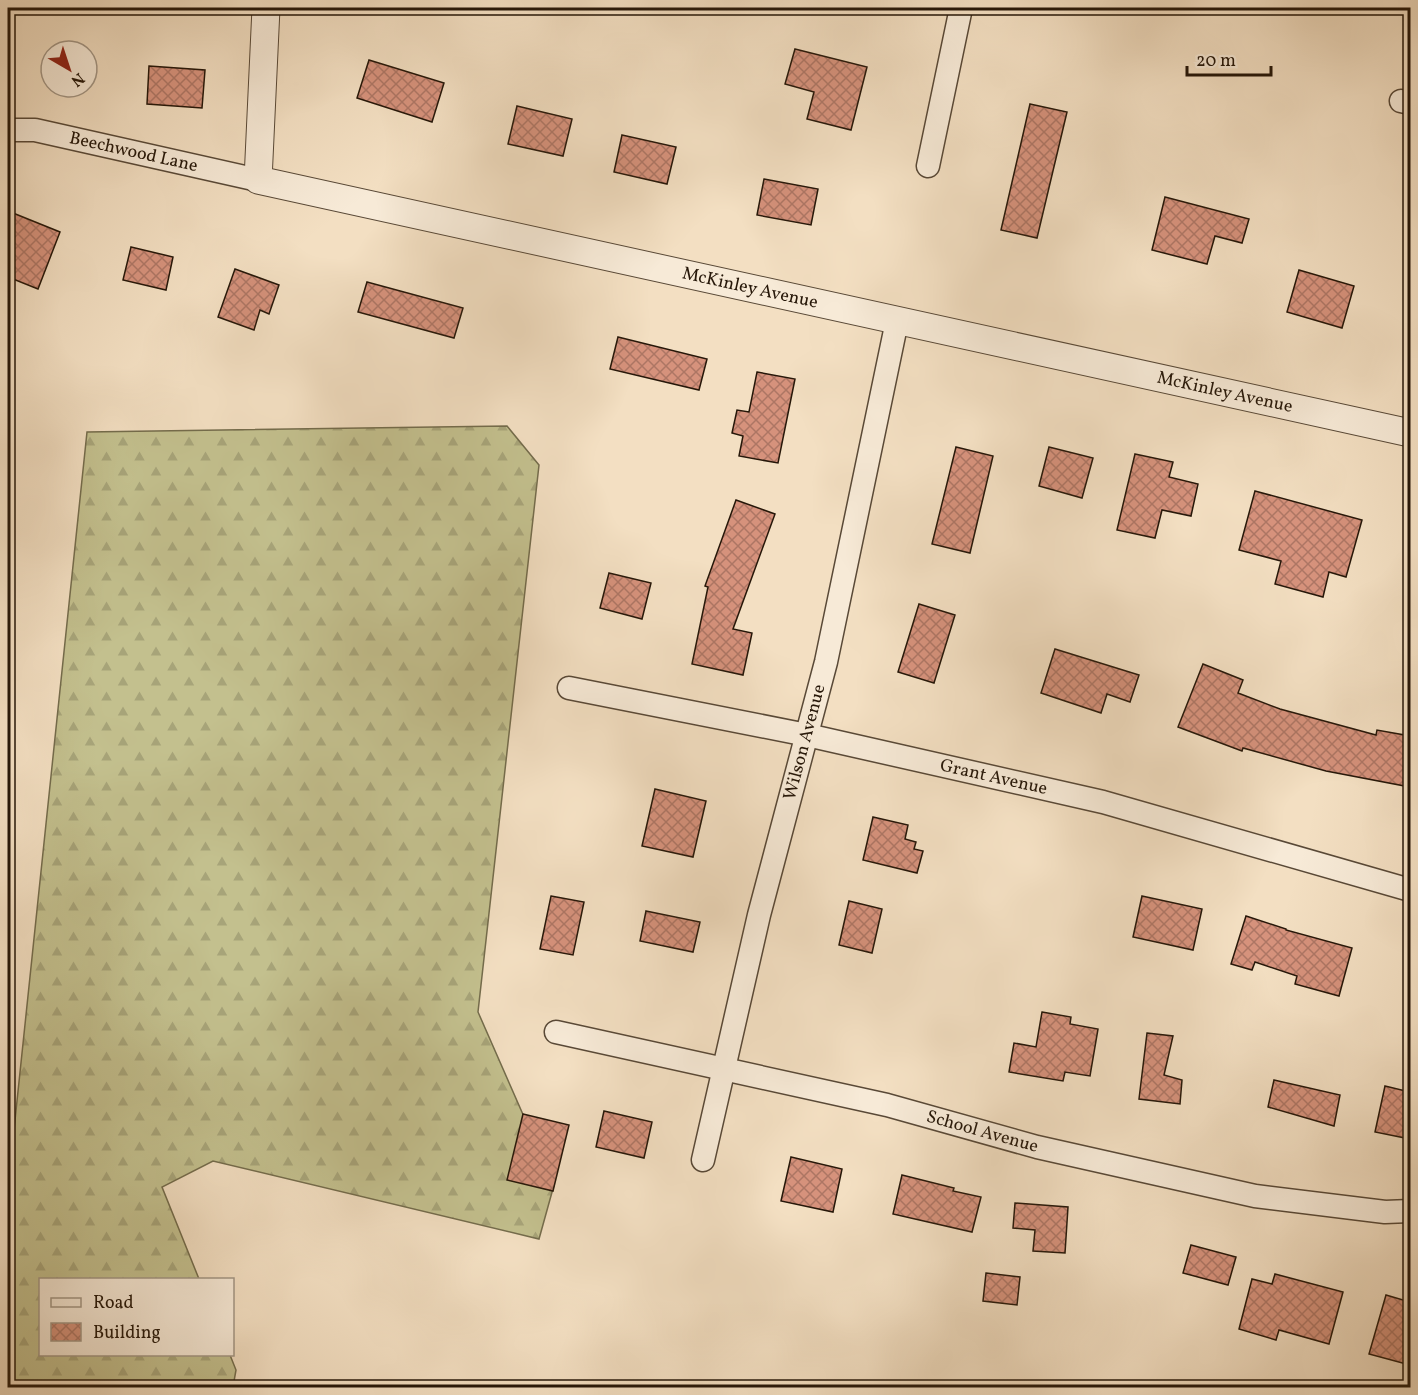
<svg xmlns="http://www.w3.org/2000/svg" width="1418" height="1395" viewBox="0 0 1418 1395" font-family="Vollkorn,serif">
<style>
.forest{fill:url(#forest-firs);stroke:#746c4c;stroke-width:1.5}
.building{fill:url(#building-cross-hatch);stroke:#261709;stroke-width:1.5}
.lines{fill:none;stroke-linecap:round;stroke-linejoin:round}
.minor-casing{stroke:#594937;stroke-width:25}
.tertiary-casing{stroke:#594937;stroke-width:29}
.minor{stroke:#f7ead7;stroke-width:22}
.tertiary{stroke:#f7ead7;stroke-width:27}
.labels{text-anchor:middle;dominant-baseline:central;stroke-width:4.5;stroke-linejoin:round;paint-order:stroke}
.street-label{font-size:18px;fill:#261709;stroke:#f7ead7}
</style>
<defs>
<pattern id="forest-firs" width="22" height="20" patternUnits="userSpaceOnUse" patternTransform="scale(1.5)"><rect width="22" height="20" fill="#c3c08e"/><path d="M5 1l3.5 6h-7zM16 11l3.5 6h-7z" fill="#a7a479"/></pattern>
<pattern id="building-cross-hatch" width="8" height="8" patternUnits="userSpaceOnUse" patternTransform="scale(1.5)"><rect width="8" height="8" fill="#d6927c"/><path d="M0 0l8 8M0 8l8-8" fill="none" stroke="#ad7664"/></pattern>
</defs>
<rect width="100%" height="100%" fill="#f3dfc2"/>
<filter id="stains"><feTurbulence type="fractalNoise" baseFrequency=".00333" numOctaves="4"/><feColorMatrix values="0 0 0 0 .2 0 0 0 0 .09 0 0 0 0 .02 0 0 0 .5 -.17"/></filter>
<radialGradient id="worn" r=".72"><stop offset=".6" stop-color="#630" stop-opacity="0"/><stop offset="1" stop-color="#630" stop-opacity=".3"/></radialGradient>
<polygon class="forest" points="507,426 539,465 478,1012 554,1185 539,1239 213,1161 162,1187 199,1279 40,1280 40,1354 230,1355 236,1370 233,1387 8,1388 8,1187 87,432"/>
<g class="building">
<polygon points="795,49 867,67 851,130 807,119 814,92 785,84"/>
<polygon points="369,60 444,83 432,122 357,98"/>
<polygon points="149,66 205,70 202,108 147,104"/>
<polygon points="1030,104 1067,112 1037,238 1001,230"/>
<polygon points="517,106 572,119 563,156 508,144"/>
<polygon points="622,135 676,147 667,184 614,172"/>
<polygon points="764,179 818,189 811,225 757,215"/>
<polygon points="1165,197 1249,219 1242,243 1215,236 1207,264 1152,250"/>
<polygon points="8,211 60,232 38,289 8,277"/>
<polygon points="131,247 173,257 166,290 123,280"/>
<polygon points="235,269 279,285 269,314 260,310 254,330 218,317"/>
<polygon points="1299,270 1354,286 1342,328 1287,312"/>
<polygon points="367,282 463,308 454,338 358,312"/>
<polygon points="618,337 707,359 699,390 610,369"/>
<polygon points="757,372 795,379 778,463 739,456 743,436 732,433 737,410 749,412"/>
<polygon points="956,447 993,456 970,553 932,544"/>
<polygon points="1049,447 1093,458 1082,498 1039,486"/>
<polygon points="1135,454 1173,462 1169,477 1198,484 1191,516 1162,510 1155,538 1117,530"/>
<polygon points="1255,491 1362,520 1346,577 1329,572 1323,597 1275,584 1281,561 1239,550"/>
<polygon points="736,500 775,514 733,629 752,633 743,675 692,664 708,587 705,586"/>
<polygon points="609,573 651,583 642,619 600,608"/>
<polygon points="919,604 955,615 934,683 898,672"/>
<polygon points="1055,649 1139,675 1130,702 1107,694 1101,713 1041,693"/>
<polygon points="1203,664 1243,680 1238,693 1280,709 1376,735 1377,730 1410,736 1410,787 1326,771 1243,748 1242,751 1178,727"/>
<polygon points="655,789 706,801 693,857 642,846"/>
<polygon points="873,817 908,825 905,839 916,842 914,849 923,851 917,873 863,860"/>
<polygon points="551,896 584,902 573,955 540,949"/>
<polygon points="1142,896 1202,909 1193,950 1133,937"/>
<polygon points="849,901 882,909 872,953 839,945"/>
<polygon points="646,911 700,922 693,952 640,941"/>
<polygon points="1246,916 1286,929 1286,930 1352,948 1339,996 1295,984 1297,976 1255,962 1252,970 1231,964"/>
<polygon points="1042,1012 1071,1017 1070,1024 1098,1029 1090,1076 1065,1072 1063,1081 1009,1072 1014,1043 1036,1047"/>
<polygon points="1147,1033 1173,1036 1164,1075 1182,1080 1180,1104 1139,1099"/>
<polygon points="1274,1080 1340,1095 1334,1126 1268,1107"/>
<polygon points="1385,1086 1410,1092 1410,1139 1375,1132"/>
<polygon points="604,1111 652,1122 644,1158 596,1147"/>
<polygon points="523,1114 569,1125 553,1191 507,1180"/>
<polygon points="791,1157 842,1169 833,1212 781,1201"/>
<polygon points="902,1175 954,1188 953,1191 981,1197 972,1232 893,1214"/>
<polygon points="1015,1203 1068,1207 1065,1253 1033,1251 1035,1230 1013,1228"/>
<polygon points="1191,1245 1236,1257 1228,1285 1183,1273"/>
<polygon points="986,1273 1020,1277 1017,1305 983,1301"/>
<polygon points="1275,1274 1343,1292 1329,1344 1279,1330 1276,1340 1239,1329 1252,1279 1272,1284"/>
<polygon points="1386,1295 1410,1302 1410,1365 1369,1354"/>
</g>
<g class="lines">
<g class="minor-casing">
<g id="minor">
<polyline points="1401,101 1410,103"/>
<path id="s1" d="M8 130H35L258 180"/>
<polyline points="928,166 961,8"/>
<path id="s2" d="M569 688 807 735 1103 802 1410 890"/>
<path id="s3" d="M556 1032 887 1105 1037 1147 1255 1196 1385 1212 1410 1211"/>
<path id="s4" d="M703 1160 759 915 826 662 897 321"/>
</g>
</g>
<g class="tertiary-casing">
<g id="tertiary">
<path id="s5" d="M266 8 258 180 1410 433"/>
</g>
</g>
<use href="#minor" class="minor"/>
<use href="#tertiary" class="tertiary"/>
</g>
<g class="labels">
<g class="street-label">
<text stroke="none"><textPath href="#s1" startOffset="128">Beechwood Lane</textPath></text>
<text stroke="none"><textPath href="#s5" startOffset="676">McKinley Avenue</textPath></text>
<text stroke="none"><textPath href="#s5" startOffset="1162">McKinley Avenue</textPath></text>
<text stroke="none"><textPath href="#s4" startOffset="430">Wilson Avenue</textPath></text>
<text stroke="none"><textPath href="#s2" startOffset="434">Grant Avenue</textPath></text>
<text stroke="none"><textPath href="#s3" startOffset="438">School Avenue</textPath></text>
</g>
</g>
<rect width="1418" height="1395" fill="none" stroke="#f3dfc2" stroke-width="30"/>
<rect x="9" y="9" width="1400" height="1377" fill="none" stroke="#261709" stroke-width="3"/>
<rect x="15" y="15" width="1388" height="1365" fill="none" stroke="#261709" stroke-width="1.5"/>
<rect x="39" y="1278" width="195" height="78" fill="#f7ead7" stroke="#a39685" stroke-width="1.5"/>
<rect x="51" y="1298" width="30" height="9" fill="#f7ead7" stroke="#a39685" stroke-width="1.5"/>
<text x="93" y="1308" font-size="18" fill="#261709">Road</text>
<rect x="51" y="1323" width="30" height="18" fill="url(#building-cross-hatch)" stroke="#a39685" stroke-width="1.5"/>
<text x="93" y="1338" font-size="18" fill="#261709">Building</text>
<g transform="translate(69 69) rotate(141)"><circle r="28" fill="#f7ead7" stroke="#a39685" stroke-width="1.5"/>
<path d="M0-4.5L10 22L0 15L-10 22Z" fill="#8f2418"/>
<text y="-9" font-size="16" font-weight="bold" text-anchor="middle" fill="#261709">N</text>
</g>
<path d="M1187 66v9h84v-9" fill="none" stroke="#261709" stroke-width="3"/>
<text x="1196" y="66" font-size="18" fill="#261709" stroke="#f7ead7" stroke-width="4.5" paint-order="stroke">20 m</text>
<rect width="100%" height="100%" filter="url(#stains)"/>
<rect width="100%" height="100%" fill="url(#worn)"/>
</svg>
